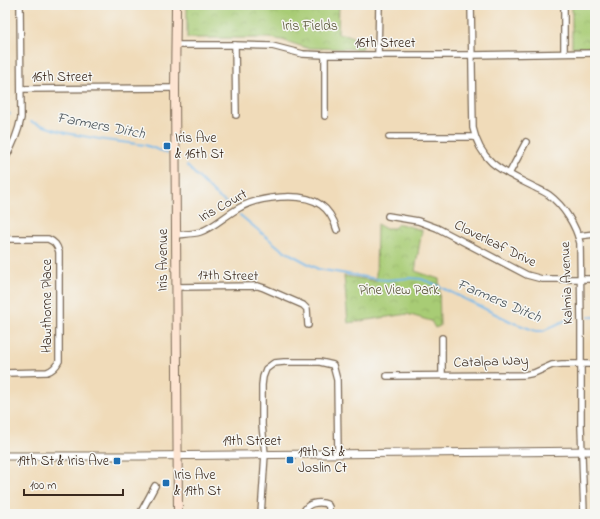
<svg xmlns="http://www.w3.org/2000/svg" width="600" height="519" viewBox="0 0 600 519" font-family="'Indie Flower',sans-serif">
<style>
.park{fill:url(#park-crowns);stroke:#727b4a}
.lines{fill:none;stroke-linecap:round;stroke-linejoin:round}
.stream{stroke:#74b8ea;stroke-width:2}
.minor-casing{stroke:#7a6854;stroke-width:8}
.tertiary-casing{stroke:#7a6854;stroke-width:9}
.secondary-casing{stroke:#7a6854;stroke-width:10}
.minor{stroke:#fff;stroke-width:5.5}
.tertiary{stroke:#fff;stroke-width:7}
.secondary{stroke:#fde4d1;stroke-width:8}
.poi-dot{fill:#1f6fb2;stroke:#f6f6f2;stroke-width:1.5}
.labels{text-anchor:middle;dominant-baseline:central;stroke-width:3;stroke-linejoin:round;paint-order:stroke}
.park-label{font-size:14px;fill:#565234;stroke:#f6f6f2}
.street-label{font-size:14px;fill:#3b2a1e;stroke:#f6f6f2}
.poi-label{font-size:14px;fill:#3b2a1e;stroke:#f6f6f2;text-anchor:start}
.water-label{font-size:15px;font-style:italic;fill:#4c555b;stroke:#f6f6f2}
</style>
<defs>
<pattern id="park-crowns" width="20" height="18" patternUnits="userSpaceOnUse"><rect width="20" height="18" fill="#a8cc75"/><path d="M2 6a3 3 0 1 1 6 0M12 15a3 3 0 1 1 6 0" fill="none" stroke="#92af65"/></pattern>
</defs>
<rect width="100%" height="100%" fill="#f6f6f2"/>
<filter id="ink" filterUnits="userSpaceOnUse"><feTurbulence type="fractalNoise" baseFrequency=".025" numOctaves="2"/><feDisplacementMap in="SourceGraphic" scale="8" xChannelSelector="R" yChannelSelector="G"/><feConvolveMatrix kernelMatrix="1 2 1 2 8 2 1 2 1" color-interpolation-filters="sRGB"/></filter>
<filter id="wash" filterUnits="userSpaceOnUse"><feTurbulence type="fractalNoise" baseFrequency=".012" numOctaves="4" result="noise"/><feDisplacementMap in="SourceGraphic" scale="16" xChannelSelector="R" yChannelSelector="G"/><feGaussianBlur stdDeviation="0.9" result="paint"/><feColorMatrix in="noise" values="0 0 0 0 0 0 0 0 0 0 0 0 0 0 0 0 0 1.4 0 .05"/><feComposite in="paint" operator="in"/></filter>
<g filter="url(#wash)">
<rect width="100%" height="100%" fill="#f0dbb9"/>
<g class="park">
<path d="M187 5H339L338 34C351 34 354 37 363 46L362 49 307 48 282 40 270 38H187Z"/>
<rect x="572" y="5" width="23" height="42"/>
<polygon points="377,224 384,228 394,228 398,224 401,224 422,230 415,271 439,279 440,326 435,328 431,321 407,314 348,323 344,276 376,281"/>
</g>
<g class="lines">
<g class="stream">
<polyline points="5,112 10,114"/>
<polyline points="31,122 66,133 105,140 145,145 167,153"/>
<polyline points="187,166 217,196 229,205"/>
<polyline points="240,215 281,249 318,269 376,279 387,280 410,278 421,279 432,283 514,323 536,331 543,331 564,321 574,317"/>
<polyline points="589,317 595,317"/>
</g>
</g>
</g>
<g filter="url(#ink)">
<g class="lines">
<g class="minor-casing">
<g id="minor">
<path d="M471 5 473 128C481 165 505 172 536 188 540 190 545 192 549 195 564 206 576 226 580 243L581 325V426L584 514"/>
<polyline points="564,5 564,53"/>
<polyline points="176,45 235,45 272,46 303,54 325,55 472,55 595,53"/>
<polyline points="235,45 236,115"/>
<polyline points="325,55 325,116"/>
<polyline points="378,55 379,5"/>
<polyline points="21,89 175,88"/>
<polyline points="389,137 475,137"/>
<path d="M5 159C13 145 18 134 21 118L20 5"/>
<polyline points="509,174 526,142"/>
<polyline points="388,216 418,221 437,228 527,275 542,279 595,279"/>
<path d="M176 235C184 234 193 234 200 232 213 228 226 215 239 208 258 197 302 191 321 205 330 211 334 220 337 230"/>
<polyline points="578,236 595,234"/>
<path d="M5 239H48C55 242 57 245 59 252V361C56 367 53 370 47 372L5 373"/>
<polyline points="176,287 258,286 264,288 303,305 307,309 308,325"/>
<polyline points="442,338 442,375"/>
<polyline points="387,376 524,375 534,373 552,365 562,364 595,364"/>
<polyline points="140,514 155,486"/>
<polyline points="261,514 265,454 262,425 262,385 263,377 266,369 274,363 284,362 320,362 333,365 337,380 338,454"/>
<path d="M303 514C304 511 305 508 308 506 313 502 327 501 329 507 329 509 329 512 329 514"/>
</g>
</g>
<g class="tertiary-casing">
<polyline id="tertiary" points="5,456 139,456 595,451"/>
</g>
<g class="secondary-casing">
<polyline id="secondary" points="176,5 175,88 178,514"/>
</g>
<use href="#minor" class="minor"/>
<use href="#tertiary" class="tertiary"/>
<use href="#secondary" class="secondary"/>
</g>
</g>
<g class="poi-dot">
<rect x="163" y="142" width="8" height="8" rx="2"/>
<rect x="286" y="456" width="8" height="8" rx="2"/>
<rect x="113" y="457" width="8" height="8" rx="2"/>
<rect x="162" y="479" width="8" height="8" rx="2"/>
</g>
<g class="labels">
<g class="park-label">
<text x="310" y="26">Iris Fields</text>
<text x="399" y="290">Pine View Park</text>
</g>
<g class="street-label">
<text x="385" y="43">16th Street</text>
<text x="62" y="77">16th Street</text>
<text transform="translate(223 206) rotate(-29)">Iris Court</text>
<text transform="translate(495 244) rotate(26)">Cloverleaf Drive</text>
<text transform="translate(163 260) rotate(-90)">Iris Avenue</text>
<text transform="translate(228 276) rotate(1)">17th Street</text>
<text transform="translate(567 283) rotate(-92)">Kalmia Avenue</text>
<text transform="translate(47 306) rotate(-90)">Hawthorne Place</text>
<text transform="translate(491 362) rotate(-2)">Catalpa Way</text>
<text x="252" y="441">19th Street</text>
</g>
<g class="poi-label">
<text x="175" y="138">Iris Ave<tspan x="175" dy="16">&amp; 16th St</tspan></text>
<text x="298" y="452">19th St &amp;<tspan x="298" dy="16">Joslin Ct</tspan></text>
<text x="109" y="461" text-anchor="end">19th St &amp; Iris Ave</text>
<text x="174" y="475">Iris Ave<tspan x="174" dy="16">&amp; 19th St</tspan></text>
</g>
<g class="water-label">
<text transform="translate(101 126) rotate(11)">Farmers Ditch</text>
<text transform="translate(499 301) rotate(23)">Farmers Ditch</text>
</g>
</g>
<rect width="600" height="519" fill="none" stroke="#f6f6f2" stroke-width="20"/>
<path d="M24 489v6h99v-6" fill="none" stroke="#3b2a1e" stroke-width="2"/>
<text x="30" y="489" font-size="12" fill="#3b2a1e" stroke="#f6f6f2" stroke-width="3" paint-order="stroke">100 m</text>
</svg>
